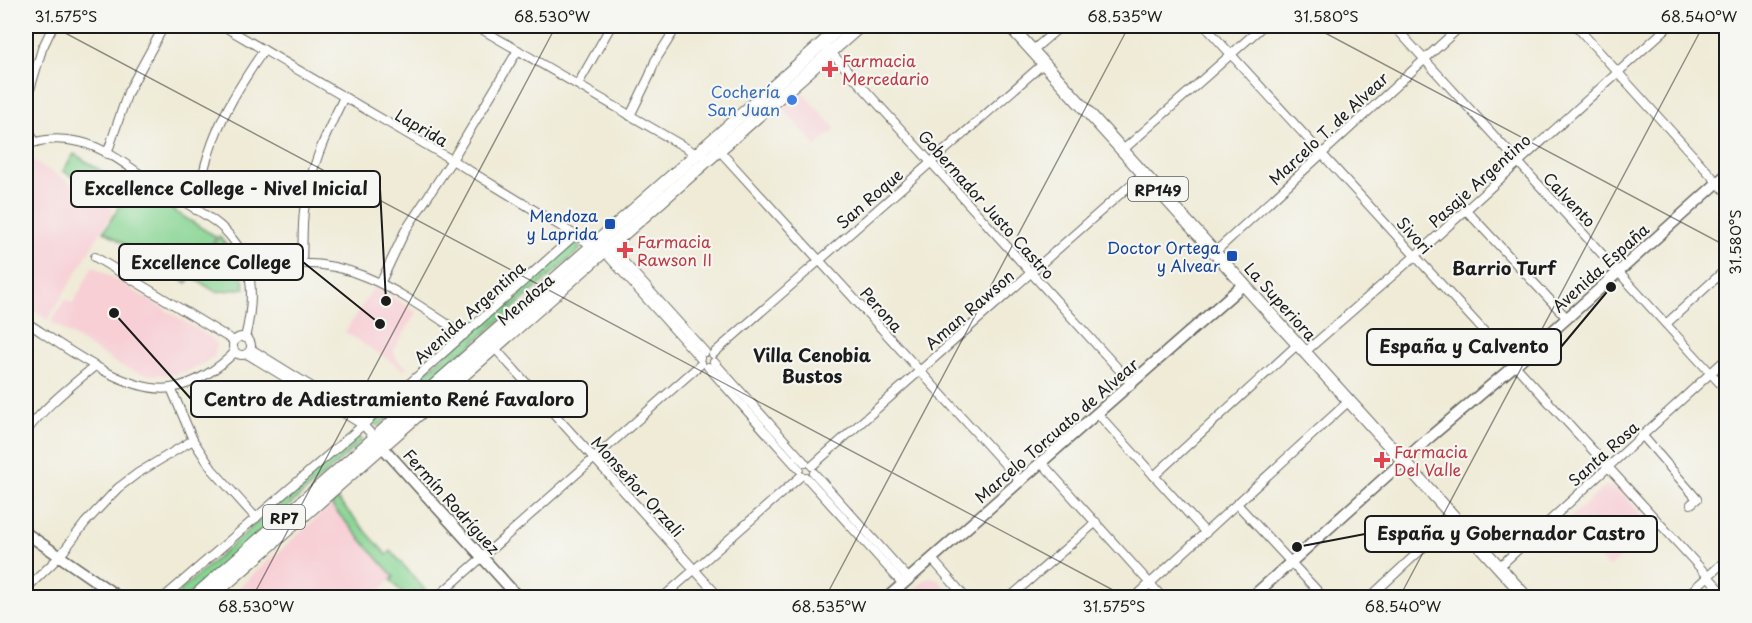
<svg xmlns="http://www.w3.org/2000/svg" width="1752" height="623" viewBox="0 0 1752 623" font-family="'Playpen Sans',sans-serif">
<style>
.built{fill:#f7cfd5}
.grass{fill:url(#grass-tufts);stroke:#517857;stroke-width:1.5}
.park{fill:#86d492;stroke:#517857;stroke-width:1.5}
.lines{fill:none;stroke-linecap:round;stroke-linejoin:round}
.street-casing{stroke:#66645d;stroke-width:10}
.secondary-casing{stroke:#66645d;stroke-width:13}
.primary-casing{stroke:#66645d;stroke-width:14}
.street{stroke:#fff;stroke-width:8}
.secondary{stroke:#fff;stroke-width:10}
.primary{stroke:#fff;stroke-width:12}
.ticks{fill:none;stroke:#1c1c1c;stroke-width:1.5;stroke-opacity:0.45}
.health-dot{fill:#e0444e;stroke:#f6f6f2;stroke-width:2}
.shop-dot{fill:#3f7fe0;stroke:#f6f6f2;stroke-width:2}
.transit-dot{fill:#1a4fb4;stroke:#f6f6f2;stroke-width:2}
.labels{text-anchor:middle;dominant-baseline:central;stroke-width:4.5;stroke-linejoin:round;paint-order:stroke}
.shield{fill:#f6f6f2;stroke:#5d5d5c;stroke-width:1.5}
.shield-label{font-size:15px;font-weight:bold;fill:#1c1c1c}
.health-label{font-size:16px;fill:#be3a42;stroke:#f6f6f2;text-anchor:start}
.shop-label{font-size:16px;fill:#366cbe;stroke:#f6f6f2;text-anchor:end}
.street-label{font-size:16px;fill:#1c1c1c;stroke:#f6f6f2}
.transit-label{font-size:16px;fill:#164399;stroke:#f6f6f2;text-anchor:end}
.neighbourhood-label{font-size:18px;font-weight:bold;fill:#1c1c1c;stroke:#f6f6f2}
.leader{fill:none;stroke:#1c1c1c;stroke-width:2}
.callout-dot{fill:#1c1c1c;stroke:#f6f6f2;stroke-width:2}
.callout{fill:#f6f6f2;stroke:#1c1c1c;stroke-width:2}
.callout-label{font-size:18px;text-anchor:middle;font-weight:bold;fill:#1c1c1c}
.neatline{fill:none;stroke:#1c1c1c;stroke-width:2}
.ticks-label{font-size:15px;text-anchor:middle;fill:#1c1c1c}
</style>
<defs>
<pattern id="grass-tufts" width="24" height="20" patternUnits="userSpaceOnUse" patternTransform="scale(1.5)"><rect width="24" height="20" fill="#86d492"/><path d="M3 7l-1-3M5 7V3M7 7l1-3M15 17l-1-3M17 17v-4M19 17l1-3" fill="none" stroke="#73b57d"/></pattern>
</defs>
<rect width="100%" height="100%" fill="#f6f6f2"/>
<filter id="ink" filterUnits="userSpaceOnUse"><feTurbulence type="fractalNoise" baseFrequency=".0167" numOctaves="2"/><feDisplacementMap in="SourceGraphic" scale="12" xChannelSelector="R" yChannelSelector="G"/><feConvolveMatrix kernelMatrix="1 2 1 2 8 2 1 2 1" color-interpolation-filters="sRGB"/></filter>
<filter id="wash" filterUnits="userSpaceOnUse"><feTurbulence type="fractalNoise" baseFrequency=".008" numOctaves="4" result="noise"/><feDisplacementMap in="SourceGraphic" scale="24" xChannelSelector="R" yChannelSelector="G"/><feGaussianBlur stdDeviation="1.35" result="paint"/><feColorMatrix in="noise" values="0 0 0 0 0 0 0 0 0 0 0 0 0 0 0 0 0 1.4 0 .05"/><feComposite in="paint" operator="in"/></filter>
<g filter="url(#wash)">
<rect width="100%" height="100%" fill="#efebd7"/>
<g class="built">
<polygon points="801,91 836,129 816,146 782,108"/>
<polygon points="31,159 114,210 48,320 26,306 26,162"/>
<polygon points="93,266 212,338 217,344 214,357 191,370 175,374 151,375 133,371 119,365 51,322 65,299 73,304"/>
<polygon points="374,287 393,297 417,312 393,351 399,362 407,367 404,370 345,332"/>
<polygon points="1606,486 1616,486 1653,527 1609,568 1566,521"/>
<polygon points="331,505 394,577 372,597 227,598"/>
<polygon points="929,577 936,578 954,597 905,597"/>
</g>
<g class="grass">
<polygon points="574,243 577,243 580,247 580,250 380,425 377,426 373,421 373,418"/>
<polygon points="355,436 358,436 361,439 361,442 187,597 172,598"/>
</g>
<g class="park">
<polygon points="74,154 110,176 99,193 63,171"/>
<polygon points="133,185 216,237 187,283 104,231"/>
<path d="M219 236C234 251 241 268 245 288L216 292 193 278Z"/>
<polygon points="337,499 387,555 391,551 427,592 415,592 409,597 405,597 391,580 394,577 331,505"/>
</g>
</g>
<g filter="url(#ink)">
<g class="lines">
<g class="street-casing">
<g id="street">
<polyline points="223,26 452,160 593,246 615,252 705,352"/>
<polyline points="476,26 695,153 701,154"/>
<polyline points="1205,26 1726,596"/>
<polyline points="1394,26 1726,390"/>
<polyline points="1576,26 1726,192"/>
<polyline points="828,49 1132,384"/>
<polyline points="1033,50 1061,26"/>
<polyline points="578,84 611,26"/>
<polyline points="26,103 42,49 53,26"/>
<polyline points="630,116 650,75 655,61 677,26"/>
<polyline points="26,120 27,128 35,142"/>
<path d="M26 146C42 138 62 138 80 142 107 148 133 170 156 185 175 197 196 208 214 221 221 226 229 234 234 241 256 268 253 306 245 338"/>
<polyline points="717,148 1021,482"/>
<polyline points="1123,150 1263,26"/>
<polyline points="107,154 128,92 164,26"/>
<polyline points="1465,209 1566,317"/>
<path d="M196 210C200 192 202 173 208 156 220 117 241 83 264 50"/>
<polyline points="607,249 609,257 700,358"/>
<polyline points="1215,252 1461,26"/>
<polyline points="95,257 234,341"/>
<path d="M302 263C303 246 302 228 304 211 309 171 326 133 344 97"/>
<path d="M250 276C258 273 267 269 275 267 348 251 407 298 464 335"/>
<polyline points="381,282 405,231 452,160 518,50"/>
<path d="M26 322C62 345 127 395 171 388 195 384 218 369 235 352"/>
<polyline points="1666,324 1726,269"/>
<circle cx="242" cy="346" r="9"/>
<polyline points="492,345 720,598"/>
<polyline points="251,349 359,416 363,425 374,437"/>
<polyline points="1305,352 1415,256 1669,26"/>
<polyline points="247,354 363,425"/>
<polyline points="713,354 1044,63"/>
<polyline points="714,362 805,463"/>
<polyline points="708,367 799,469"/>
<polyline points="171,388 193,440 212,469 256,518"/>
<polyline points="1098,414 1206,533"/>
<path d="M26 432C45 406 70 387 95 366"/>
<polyline points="1642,435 1697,499 1691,504"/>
<polyline points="1042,463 1163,598"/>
<polyline points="812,466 1144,173"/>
<polyline points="814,473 909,579"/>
<polyline points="1154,476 1298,344"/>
<polyline points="807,478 903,584"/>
<polyline points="1237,504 1324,598"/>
<polyline points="932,559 966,598"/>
<polyline points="1499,567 1726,359"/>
<polyline points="26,589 60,556 85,523 118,488 138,473 193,440"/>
<polyline points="163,598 363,425 575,235"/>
<polyline points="436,598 701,364"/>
<polyline points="662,598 801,476"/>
<polyline points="1009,598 1096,522"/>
<polyline points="1134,598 1349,401"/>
<polyline points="1369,598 1455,518"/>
<polyline points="1684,598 1726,560"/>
</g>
</g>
<g class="secondary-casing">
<g id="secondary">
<polyline points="378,442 519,598"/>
<polyline points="26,533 120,598"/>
<polyline points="887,598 1244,284"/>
<polyline points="1251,598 1430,437 1515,365 1726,175"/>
</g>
</g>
<g class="primary-casing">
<g id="primary">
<polyline points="1010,26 1527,598"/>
<polyline points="193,598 842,26"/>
<polyline points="210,598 860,26"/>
</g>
</g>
<use href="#street" class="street"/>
<use href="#secondary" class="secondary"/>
<use href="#primary" class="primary"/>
</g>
</g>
<path class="ticks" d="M52 26 1128 598M1312 26 1726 246M252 598 556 26M825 598 1129 26M1399 598 1703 26"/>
<g class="health-dot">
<path d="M827 60h6v6h6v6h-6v6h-6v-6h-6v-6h6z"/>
<path d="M622 241h6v6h6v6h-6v6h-6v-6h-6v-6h6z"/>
<path d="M1379 451h6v6h6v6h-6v6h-6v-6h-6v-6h6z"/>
</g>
<circle class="shop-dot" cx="792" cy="100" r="6"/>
<g class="transit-dot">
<rect x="604" y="218" width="12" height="12" rx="3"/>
<rect x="1226" y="250" width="12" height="12" rx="3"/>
</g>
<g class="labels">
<g class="shield">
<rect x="1128" y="177" width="60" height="24" rx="4.5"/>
<rect x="263" y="505" width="42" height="24" rx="4.5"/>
</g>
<g class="shield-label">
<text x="1158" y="189">RP149</text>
<text x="284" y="517">RP7</text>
</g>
<g class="health-label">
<text x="842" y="60">Farmacia<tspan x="842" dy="18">Mercedario</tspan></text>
<text x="637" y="241">Farmacia<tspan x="637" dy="18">Rawson II</tspan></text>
<text x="1394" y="451">Farmacia<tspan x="1394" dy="18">Del Valle</tspan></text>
</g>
<g class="shop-label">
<text x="780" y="91">Cochería<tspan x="780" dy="18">San Juan</tspan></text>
</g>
<g class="street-label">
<text transform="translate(422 127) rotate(30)">Laprida</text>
<text transform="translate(1328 128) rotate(-43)">Marcelo T. de Alvear</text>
<text transform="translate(1479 180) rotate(-42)">Pasaje Argentino</text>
<text transform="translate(869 198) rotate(-41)">San Roque</text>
<text transform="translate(1570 199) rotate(47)">Calvento</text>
<text transform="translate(987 204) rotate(48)">Gobernador Justo Castro</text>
<text transform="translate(1415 235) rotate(48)">Sivori</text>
<text transform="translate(1600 267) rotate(-42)">Avenida España</text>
<text transform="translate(525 299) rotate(-41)">Mendoza</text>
<text transform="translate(1281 301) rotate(48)">La Superiora</text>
<text transform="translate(882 309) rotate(48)">Perona</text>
<text transform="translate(969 309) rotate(-41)">Aman Rawson</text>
<text transform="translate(469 312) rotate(-42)">Avenida Argentina</text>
<text transform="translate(1056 430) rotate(-41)">Marcelo Torcuato de Alvear</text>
<text transform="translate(1603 453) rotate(-42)">Santa Rosa</text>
<text transform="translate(638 486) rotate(48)">Monseñor Orzali</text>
<text transform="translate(452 501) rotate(48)">Fermín Rodríguez</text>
</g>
<g class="transit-label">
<text x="598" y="215">Mendoza<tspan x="598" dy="18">y Laprida</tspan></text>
<text x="1220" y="247">Doctor Ortega<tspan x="1220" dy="18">y Alvear</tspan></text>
</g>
<g class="neighbourhood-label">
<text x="1504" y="267">Barrio Turf</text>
<text x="812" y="354">Villa Cenobia<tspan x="812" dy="21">Bustos</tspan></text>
</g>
</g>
<path class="leader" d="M386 301L380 189M380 324L303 262M1611 287L1561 347M114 313L191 399M1297 547L1365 534"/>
<g class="callout-dot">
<circle cx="386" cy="301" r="6"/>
<circle cx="380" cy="324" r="6"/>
<circle cx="1611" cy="287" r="6"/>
<circle cx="114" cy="313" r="6"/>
<circle cx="1297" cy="547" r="6"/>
</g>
<g class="callout">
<rect x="71" y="171" width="309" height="36" rx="6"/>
<rect x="119" y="244" width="184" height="36" rx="6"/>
<rect x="1367" y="329" width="194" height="36" rx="6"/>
<rect x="191" y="381" width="396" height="36" rx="6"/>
<rect x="1365" y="516" width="292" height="36" rx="6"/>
</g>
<g class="callout-label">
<text x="226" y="195">Excellence College - Nivel Inicial</text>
<text x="211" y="269">Excellence College</text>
<text x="1464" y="353">España y Calvento</text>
<text x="389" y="406">Centro de Adiestramiento René Favaloro</text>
<text x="1511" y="540">España y Gobernador Castro</text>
</g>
<rect width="1752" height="623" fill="none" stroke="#f6f6f2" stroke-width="66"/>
<rect x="33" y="33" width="1686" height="557" class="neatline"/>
<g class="ticks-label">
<text x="66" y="22">31.575°S</text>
<text x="552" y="22">68.530°W</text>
<text x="1125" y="22">68.535°W</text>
<text x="1326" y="22">31.580°S</text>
<text x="1699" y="22">68.540°W</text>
<text transform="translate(1736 242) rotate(-90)" y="5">31.580°S</text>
<text x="256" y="612">68.530°W</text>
<text x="829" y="612">68.535°W</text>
<text x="1114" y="612">31.575°S</text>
<text x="1403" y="612">68.540°W</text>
</g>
</svg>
